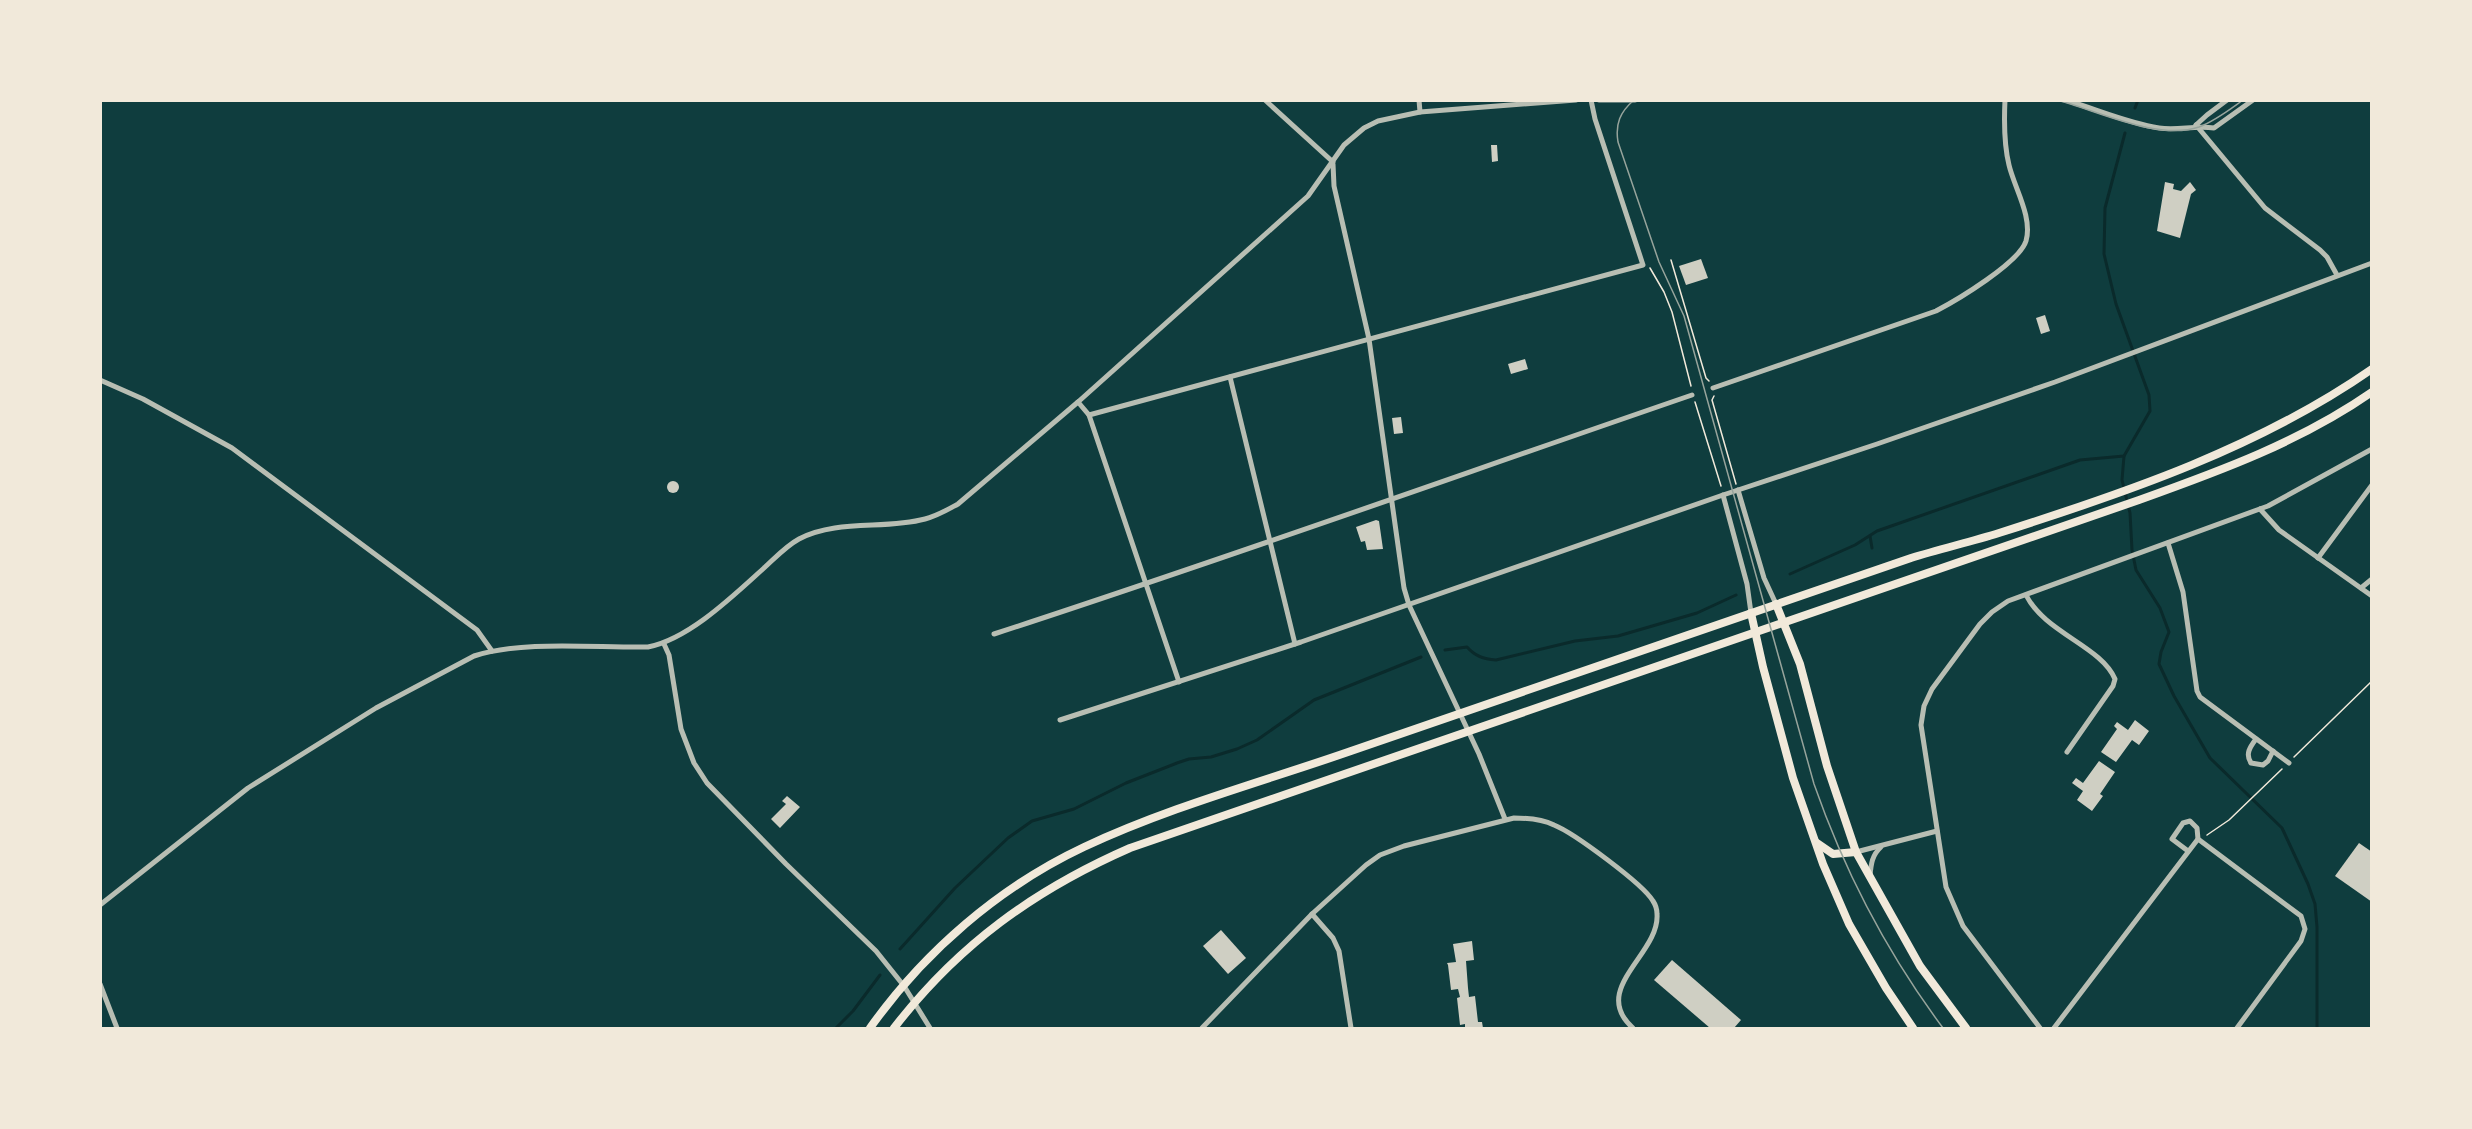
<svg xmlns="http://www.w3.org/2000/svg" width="2472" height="1129" viewBox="0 0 2472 1129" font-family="'Fira Sans',sans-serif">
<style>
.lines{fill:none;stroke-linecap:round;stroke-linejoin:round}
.stream{stroke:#0a2a2b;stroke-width:3}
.building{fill:#cfcfc3}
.path{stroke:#f1e9da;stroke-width:1.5}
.minor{stroke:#b8beb3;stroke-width:5}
.secondary{stroke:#f1e9da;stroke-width:8}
.primary{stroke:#f1e9da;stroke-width:8}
.tram{stroke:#97a49c;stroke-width:1.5}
</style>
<rect width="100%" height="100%" fill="#0f3d3e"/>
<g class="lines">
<g class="stream">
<polyline points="2135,108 2138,100"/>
<polyline points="2124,456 2122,480 2130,513 2132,550 2136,570 2160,608 2169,632 2161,652 2159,664 2174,696 2210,758 2282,828 2308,884 2315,904 2317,927 2317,1028"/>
<polyline points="1870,536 1872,548"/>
<polyline points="1790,574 1855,545 1877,531 2080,460 2124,456 2150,411 2149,395 2116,304 2104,254 2105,208 2125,133"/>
<path d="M1445 650 1467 647C1475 656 1483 659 1496 660L1575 641 1618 636 1697 613 1736 595"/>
<polyline points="900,949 955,888 1008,838 1032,821 1074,809 1126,783 1177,763 1189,759 1211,757 1237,749 1257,740 1314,700 1421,657"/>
<polyline points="836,1028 853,1011 880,975"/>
</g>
</g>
<g class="building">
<polygon points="1491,145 1497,145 1498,161 1492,162"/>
<polygon points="2165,182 2174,184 2173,189 2181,191 2190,182 2196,190 2191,194 2180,238 2157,231"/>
<polygon points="1701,259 1708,278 1686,285 1679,266"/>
<polygon points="2045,315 2050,331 2041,334 2036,318"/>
<polygon points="1525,359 1528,369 1511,374 1508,364"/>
<polygon points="1401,417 1403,433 1394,434 1392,418"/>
<circle cx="673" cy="487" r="6"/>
<polygon points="1376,520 1379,521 1383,549 1367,550 1365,541 1361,542 1356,527"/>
<polygon points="2135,720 2149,731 2139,745 2132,740 2116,762 2101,752 2117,729 2114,726 2117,722 2128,730"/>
<polygon points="2099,761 2115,772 2100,794 2103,796 2092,811 2077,800 2083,791 2072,783 2076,778 2083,783"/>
<polygon points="787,796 800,807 780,828 771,819 786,804 782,801"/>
<polygon points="2359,843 2372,852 2372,902 2335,876"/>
<polygon points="1221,930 1246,958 1228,974 1203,946"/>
<polygon points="1472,941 1474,960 1466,961 1468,988 1469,997 1475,996 1478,1022 1482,1022 1483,1028 1465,1028 1465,1024 1460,1025 1457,998 1460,997 1458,989 1451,990 1448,965 1447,963 1456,962 1453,944"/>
<polygon points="1672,960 1741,1020 1734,1028 1710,1028 1654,980"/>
</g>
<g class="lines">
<g class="path">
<polyline points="1671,260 1706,378 1709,381"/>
<polyline points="1650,268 1664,292 1672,312 1691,386"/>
<polyline points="1714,396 1712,400 1736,484"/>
<polyline points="1695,402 1721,486"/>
<polyline points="2294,757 2372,681"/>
<polyline points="2207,835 2229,820 2282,769"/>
</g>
<g class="minor">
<polyline points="1265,100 1333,162"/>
<polyline points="1419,100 1420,112"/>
<polyline points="1599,100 1635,100"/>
<path d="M2065 100C2096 109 2127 123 2159 128 2178 131 2194 125 2214 128L2253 100"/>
<polyline points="2196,125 2265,208 2320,250 2327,257 2337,275"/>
<polyline points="2196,125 2207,115 2227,100"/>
<polyline points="1333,164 1334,186 1369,339 1404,588 1409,605 1479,754 1505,819"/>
<polyline points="1230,377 1295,644"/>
<polyline points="100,380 143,399 232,448 477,630 492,651"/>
<path d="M1713 388 1936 311C1957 300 2019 263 2026 241 2033 217 2014 187 2009 165 2004 145 2004 121 2005 100"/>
<polyline points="1078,402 1089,415 1643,265 1595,119 1591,100"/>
<polyline points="1089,415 1179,682"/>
<polyline points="1738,490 1764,578 1776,604"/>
<polyline points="1723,495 1747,584 1751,613"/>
<polyline points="2260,509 2279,530 2372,596"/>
<polyline points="2168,543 2183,592 2197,691 2200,697 2289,763"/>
<polyline points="2318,558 2372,485"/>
<polyline points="2361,588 2372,579"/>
<path d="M2026 595C2045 633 2101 646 2115 679L2113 686 2067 752"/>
<path d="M994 634C1228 558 1459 475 1692 395"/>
<polyline points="664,644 669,655 681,729 694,763 707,783 786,864 876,951 904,986 930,1028"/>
<polyline points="1060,720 1301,642 1723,495 1877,444 2055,382 2372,263"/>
<path d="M2256 739C2250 747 2245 754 2251 763L2263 765 2268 761 2273 751"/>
<polyline points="2188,851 2172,839 2183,823 2190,821 2197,828 2198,839 2301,916 2305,929 2301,941 2237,1028"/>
<polyline points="1856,852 1937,831"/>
<path d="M1870 876C1871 864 1872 855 1881 847"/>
<path d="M100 905 248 788 376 708 474 656C523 640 595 648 648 647 689 639 733 596 764 568 775 558 786 546 799 539 838 519 884 530 925 519 937 516 947 510 958 504L1078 402 1308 196 1344 145 1364 128 1378 121 1420 112 1576 100"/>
<polyline points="1312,914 1333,938 1339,951 1351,1028"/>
<polyline points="100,984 117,1028"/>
<path d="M1202 1028 1312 914 1366 865 1380 855 1404 846 1514 818C1527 818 1542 819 1554 825 1574 833 1643 884 1653 901 1655 904 1657 910 1657 914 1660 954 1589 989 1633 1028"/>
<polyline points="2040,1028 1963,926 1946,887 1921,725 1924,706 1932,689 1980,624 1992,612 2008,601 2268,506 2372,449"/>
<polyline points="2054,1028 2198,839"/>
</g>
<g class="secondary">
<polyline points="1776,604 1800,664 1827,766 1856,852 1920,966 1966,1028"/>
<polyline points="1751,613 1763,667 1793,778 1823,864 1849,924 1886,988 1913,1028"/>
<polyline points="1817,843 1833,854 1856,852"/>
</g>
<g class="primary">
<path d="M870 1028C924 952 999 887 1084 847 1169 807 1262 782 1351 751 1537 686 1723 621 1911 558 1940 549 1970 542 1999 533 2128 492 2260 447 2372 369"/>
<path d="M894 1028C958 945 1034 890 1130 848L2139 500C2220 471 2300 442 2372 392"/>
</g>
<g class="tram">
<path d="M1634 100C1620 112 1615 124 1618 142L1659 262 1684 316 1814 784C1845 873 1887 953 1943 1028"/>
<path d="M2057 100C2098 111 2158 141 2199 127 2215 121 2229 110 2243 100"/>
</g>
</g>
<rect width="2472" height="1129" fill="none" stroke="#f1e9da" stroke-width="204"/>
</svg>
